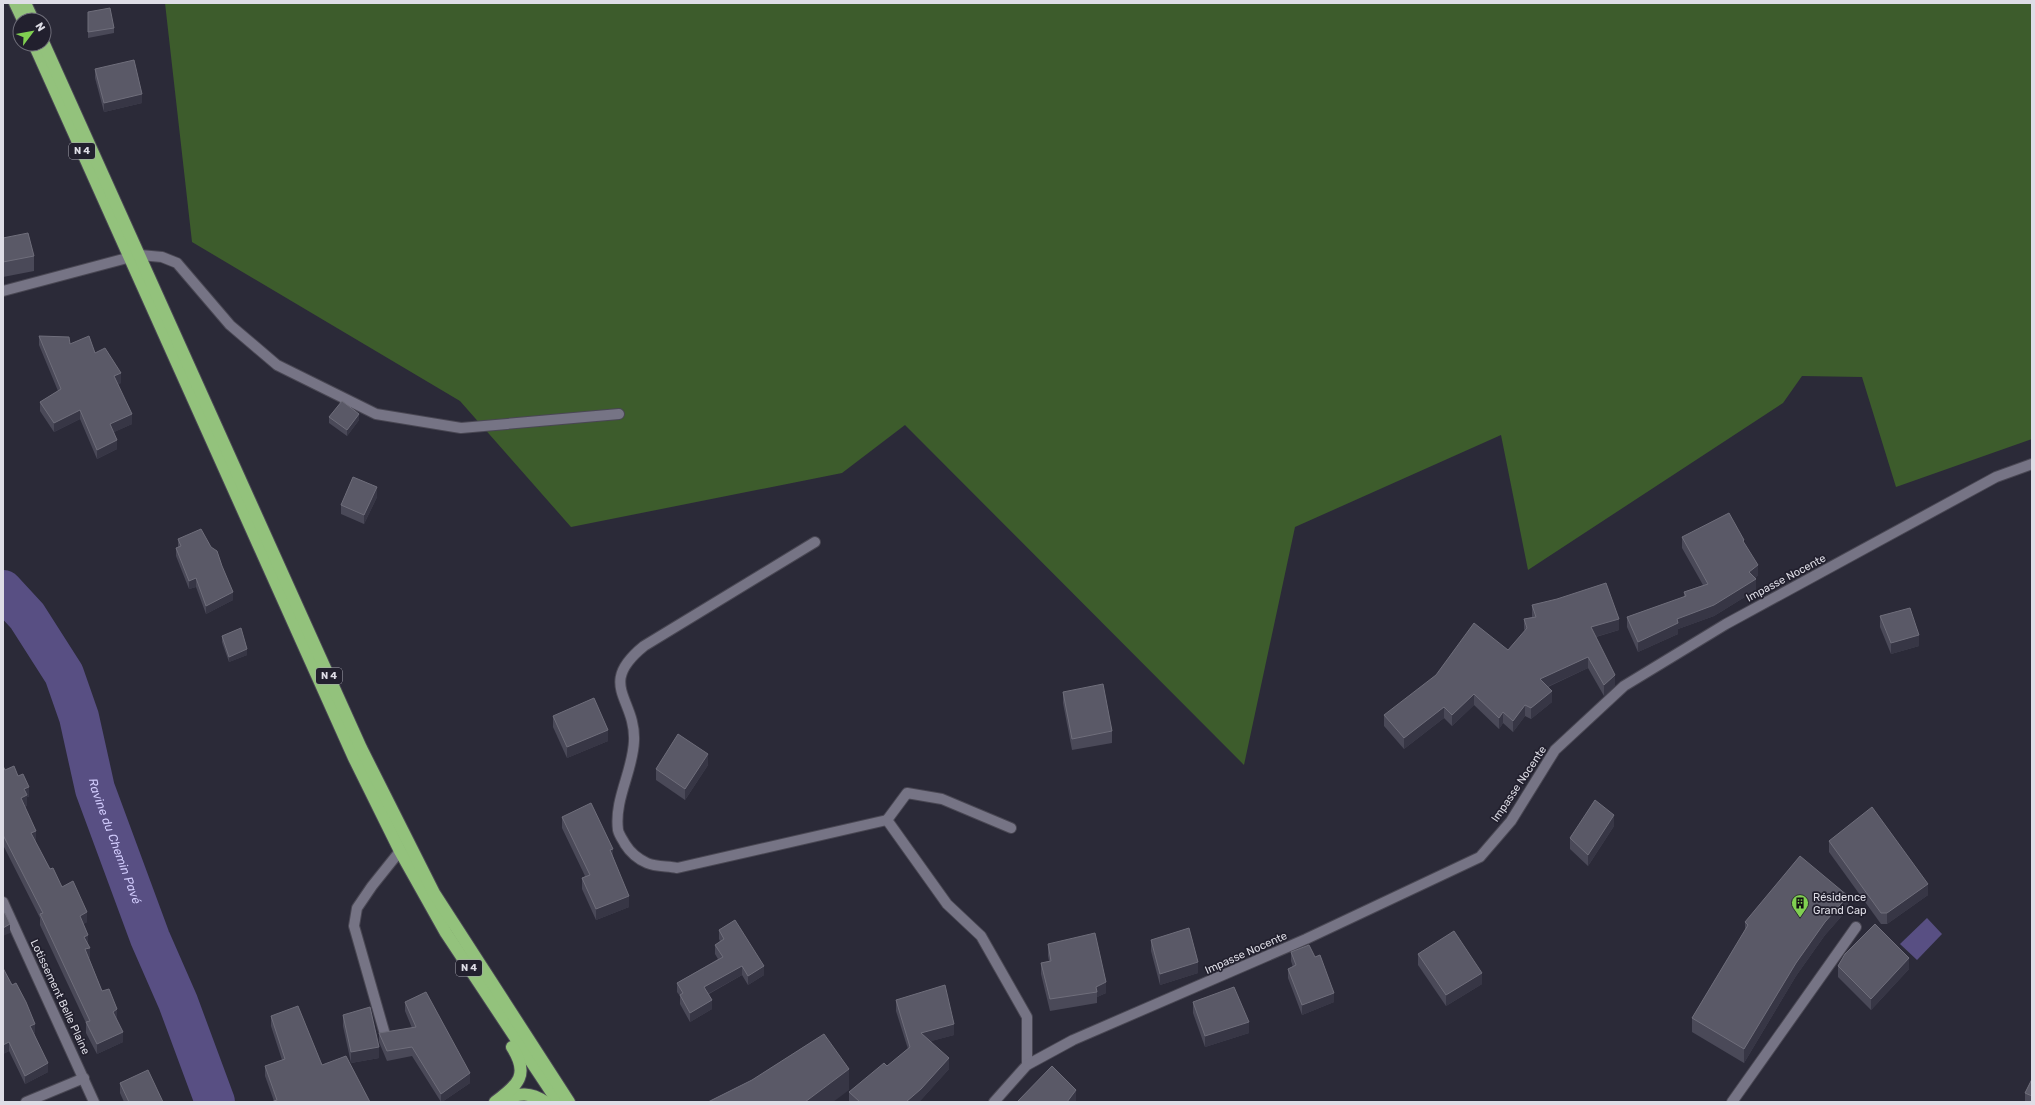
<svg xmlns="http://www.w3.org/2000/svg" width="2035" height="1105" viewBox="0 0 2035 1105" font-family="Rubik,sans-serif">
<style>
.forest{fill:#3d5c2c}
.water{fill:#584f83}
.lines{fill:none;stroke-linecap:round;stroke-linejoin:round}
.river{stroke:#584f83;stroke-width:40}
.minor-casing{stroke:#494753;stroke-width:12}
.highway-casing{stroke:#494753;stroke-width:14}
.minor{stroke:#767485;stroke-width:10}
.highway{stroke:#93c27c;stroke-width:12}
.wall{fill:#4a4958}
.shaded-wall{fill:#373645}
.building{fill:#5a5967;stroke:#6f6e7b}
.labels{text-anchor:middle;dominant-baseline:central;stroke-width:3.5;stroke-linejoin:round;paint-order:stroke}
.shield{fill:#22202e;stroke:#a6a4af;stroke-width:1}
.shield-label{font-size:10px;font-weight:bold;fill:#dedde6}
.street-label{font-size:11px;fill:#dedde6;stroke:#22202e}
.poi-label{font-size:11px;fill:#dedde6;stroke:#22202e;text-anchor:start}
.water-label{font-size:12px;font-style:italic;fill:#d2ccfd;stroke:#22202e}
</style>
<rect width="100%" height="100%" fill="#2b2a38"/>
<polygon class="forest" points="165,3 2032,3 2032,439 1896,487 1862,377 1802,376 1783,403 1528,570 1501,435 1295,527 1244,765 905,425 842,473 571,527 460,401 192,242"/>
<polygon class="water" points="1927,918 1942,934 1917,960 1900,944"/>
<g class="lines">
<path class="river" id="s1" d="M3 590 27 616 64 674 79 717 95 789 150 938 178 1002 215 1102"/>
<g class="minor-casing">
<g id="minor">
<polyline points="140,255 162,257 177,263 230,325 277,365 376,414 461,428 619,414"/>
<polyline points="3,291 131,257"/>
<path d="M815 542 644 646C596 685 636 698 634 741 633 771 614 799 618 830 619 835 623 840 625 844 630 852 638 859 647 863 656 867 668 866 677 868L887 820"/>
<polyline points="1011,828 942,799 907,793 887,820 947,904 981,936 1027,1017 1027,1065"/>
<polyline points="3,902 94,1102"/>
<polyline points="384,1031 354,926 357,908 372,886 400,851"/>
<polyline points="26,1102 84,1078"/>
<polyline points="994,1102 1027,1065 1073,1040 1306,939 1480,857 1511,821 1555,750 1624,686 1726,624 1996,477 2032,464"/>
<polyline points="1732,1102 1856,927"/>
</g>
</g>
<g class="highway-casing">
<g id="highway">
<polyline points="15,3 23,20"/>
<polyline points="25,3 33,20"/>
<polyline points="34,44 354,758 400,851 446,933 558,1102"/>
<polyline points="44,44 361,748 434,893 569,1102"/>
<path d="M502 1099C519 1093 531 1092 545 1102"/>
<path d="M495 1102C518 1085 530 1075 512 1047"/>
</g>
</g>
<use href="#minor" class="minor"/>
<use href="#highway" class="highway"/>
</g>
<g class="wall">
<polygon points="88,12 114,28 114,33 88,38"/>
<polygon points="95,69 142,103 104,112 95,78"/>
<polygon points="3,238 34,256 34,271 3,277"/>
<polygon points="39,336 70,344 95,353 121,383 118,384 132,424 114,432 117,449 97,459 80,419 54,432 40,411 40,402 58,391 39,345"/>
<polygon points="329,417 359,420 347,436 329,423"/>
<polygon points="377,497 364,524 341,514 341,505"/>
<polygon points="1682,537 1744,543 1758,575 1755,578 1756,590 1714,616 1678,629 1678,634 1638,652 1627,627 1627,617 1684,597 1684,592 1703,585 1682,548"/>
<polygon points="178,539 222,566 233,600 206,614 196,587 189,589 176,556 176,548 178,547"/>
<polygon points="1532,605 1619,630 1596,637 1615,685 1604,696 1588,668 1548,687 1552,702 1531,719 1525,716 1513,732 1503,723 1499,729 1474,705 1452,726 1444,718 1404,749 1384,726 1384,715 1508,650 1525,631 1524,629 1524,619 1532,617"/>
<polygon points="1880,616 1919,646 1891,654 1880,627"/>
<polygon points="222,636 247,655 229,662 222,642"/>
<polygon points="1063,692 1112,731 1112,743 1072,750 1063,703"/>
<polygon points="553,716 608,741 567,758 553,727"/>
<polygon points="708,765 685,800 656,780 656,769"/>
<polygon points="3,766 5,770 29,797 27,797 27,805 25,807 36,841 35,841 50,869 62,887 87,922 83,924 88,945 90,958 89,958 102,991 117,1020 123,1042 97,1054 86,1033 86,1023 40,925 40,918 3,845"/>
<polygon points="562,817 613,857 629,907 596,920 582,889 582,878 585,876 562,828"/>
<polygon points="1614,826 1588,866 1570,849 1570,838"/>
<polygon points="1829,841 1928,895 1887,924 1881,924 1829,852"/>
<polygon points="1848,909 1825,935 1796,976 1744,1063 1692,1032 1692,1018 1745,931 1745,922"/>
<polygon points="719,930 764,975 748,985 742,975 709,994 712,1009 690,1022 680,1004 680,996 677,992 677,983 718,959 715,954 715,945 720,941 719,939"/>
<polygon points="1151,940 1198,973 1160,985 1151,951"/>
<polygon points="1048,944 1106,993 1097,997 1097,1003 1050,1011 1041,974 1041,963 1049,961 1048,956"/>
<polygon points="1291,952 1334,1002 1302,1015 1288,978 1288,969 1293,967 1291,961"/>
<polygon points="1418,954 1482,984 1446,1006 1418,965"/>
<polygon points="1838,966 1909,969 1871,1010 1838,977"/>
<polygon points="3,968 35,1033 34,1033 48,1072 25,1084 9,1051 3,1054"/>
<polygon points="896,1000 954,1035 931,1041 949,1069 919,1102 849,1102 849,1092 887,1066 908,1049 896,1011"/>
<polygon points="405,1002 470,1083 442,1102 441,1102 412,1056 387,1061 379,1042 379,1033 412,1028 405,1011"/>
<polygon points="1193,1002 1249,1033 1205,1047 1193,1013"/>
<polygon points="343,1015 379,1058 351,1063 343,1026"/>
<polygon points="271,1016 322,1065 370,1102 274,1101 265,1076 265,1066 282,1060 271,1026"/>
<polygon points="2032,1079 2032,1102 2025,1102 2025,1093"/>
<polygon points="120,1083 163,1102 124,1102 120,1093"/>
</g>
<g class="shaded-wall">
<polygon points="142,94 142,103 104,112 104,103"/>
<polygon points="121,373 121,383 114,386 114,376"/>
<polygon points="80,410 80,419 54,432 54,423"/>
<polygon points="132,414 132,424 110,434 110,424"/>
<polygon points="359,414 359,420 347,436 347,430"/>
<polygon points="117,440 117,449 97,459 97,450"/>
<polygon points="377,487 377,497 364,524 364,515"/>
<polygon points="1758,565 1758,575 1749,583 1749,572"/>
<polygon points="196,578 196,587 189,589 189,581"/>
<polygon points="1756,579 1756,590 1714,616 1678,629 1678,634 1638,652 1638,642 1677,619"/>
<polygon points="233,592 233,600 206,614 206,606"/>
<polygon points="1619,619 1619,630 1591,638 1591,627"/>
<polygon points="1919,635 1919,646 1891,654 1891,643"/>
<polygon points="247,649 247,655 229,662 229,657"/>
<polygon points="1588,657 1588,668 1540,690 1540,679"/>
<polygon points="1615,675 1615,685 1604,696 1604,685"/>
<polygon points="1552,691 1552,702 1531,719 1531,708"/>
<polygon points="1474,694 1474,705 1452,726 1452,715"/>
<polygon points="1525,705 1525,716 1513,732 1513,721"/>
<polygon points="1444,707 1444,718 1404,749 1404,738"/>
<polygon points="1503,712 1503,723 1499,729 1499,718"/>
<polygon points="608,730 608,741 567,758 567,747"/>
<polygon points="708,754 708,765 685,800 685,789"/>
<polygon points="29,787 29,797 27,797 27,805 21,808 21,798 24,789"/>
<polygon points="1614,815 1614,826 1588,866 1588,855"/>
<polygon points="36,831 36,841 31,843 31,833"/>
<polygon points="613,849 613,860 610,850"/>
<polygon points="1928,884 1928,895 1887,924 1887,913"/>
<polygon points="629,896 629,907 596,920 596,909"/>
<polygon points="1848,896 1848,909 1825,935 1796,976 1744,1063 1744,1049 1796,963 1825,922"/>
<polygon points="87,912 87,922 80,926 80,916"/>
<polygon points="10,924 10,933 3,936 3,928"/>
<polygon points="88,935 88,946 84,937"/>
<polygon points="90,948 90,958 85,959 85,949"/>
<polygon points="1909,958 1909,969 1871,1010 1871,999"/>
<polygon points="1198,962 1198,973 1160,985 1160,974"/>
<polygon points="742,966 742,975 704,996 704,987"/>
<polygon points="764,966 764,975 748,985 748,976"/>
<polygon points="1482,973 1482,984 1446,1006 1446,995"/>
<polygon points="1106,982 1106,993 1097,997 1097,992 1096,987"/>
<polygon points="1334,993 1334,1002 1302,1015 1302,1005"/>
<polygon points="712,1000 712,1009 690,1022 690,1013"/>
<polygon points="117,1009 117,1020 113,1022 113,1012"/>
<polygon points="1249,1022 1249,1033 1205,1047 1205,1036"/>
<polygon points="35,1024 35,1033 30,1034 30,1026"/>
<polygon points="954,1024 954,1035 921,1044 921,1033"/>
<polygon points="123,1032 123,1042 97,1054 97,1044"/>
<polygon points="9,1042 9,1051 3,1054 3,1045"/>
<polygon points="379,1047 379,1058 351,1063 351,1052"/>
<polygon points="949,1058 949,1069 921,1100 919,1102 906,1102"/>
<polygon points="48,1063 48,1072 25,1084 25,1076"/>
<polygon points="849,1069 849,1090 833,1102 805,1102"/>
<polygon points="470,1073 470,1083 442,1102 441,1102 441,1094"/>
<polygon points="1076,1090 1076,1102 1067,1102"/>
</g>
<g class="building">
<polygon points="110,8 114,28 88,32 88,12"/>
<polygon points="134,60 142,94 104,103 95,69"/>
<polygon points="28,233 34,256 3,262 3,238"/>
<polygon points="39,336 69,337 70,344 89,336 95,353 105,348 121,373 114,376 132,414 110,424 117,440 97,450 80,410 54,423 40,402 61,389"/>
<polygon points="342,401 359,414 347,430 329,417"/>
<polygon points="353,477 377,487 364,515 341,505"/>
<polygon points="1729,513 1744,540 1743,541 1758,565 1749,572 1756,579 1714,605 1677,619 1678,623 1638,642 1627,617 1686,596 1684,592 1708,584 1682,537"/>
<polygon points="201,529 211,547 217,551 222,566 233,592 206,606 196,578 189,581 176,548 181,546 178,539"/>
<polygon points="1606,583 1619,619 1591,627 1615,675 1604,685 1588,657 1540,679 1552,691 1531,708 1525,705 1513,721 1503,712 1499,718 1474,694 1452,715 1444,707 1404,738 1384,715 1436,675 1474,623 1508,650 1527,628 1524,619 1536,617 1532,605 1557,599"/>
<polygon points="1910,608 1919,635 1891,643 1880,616"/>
<polygon points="241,628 247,649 229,657 222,636"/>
<polygon points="1103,684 1112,731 1072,739 1063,692"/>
<polygon points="594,698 608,730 567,747 553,716"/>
<polygon points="678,734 708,754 685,789 656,769"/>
<polygon points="3,766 5,770 14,766 18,776 23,774 29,787 24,789 27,795 21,798 36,831 31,833 50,869 53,868 62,887 73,881 87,912 80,916 88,935 84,937 90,948 85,949 102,991 109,989 117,1009 113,1012 123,1032 97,1044 86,1022 90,1021 40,914 43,913 3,835"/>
<polygon points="1595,800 1614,815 1588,855 1570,838"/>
<polygon points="591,803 613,849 610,850 629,896 596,909 582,878 590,875 562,817"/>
<polygon points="1872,807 1928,884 1887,913 1881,913 1829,841"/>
<polygon points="1800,856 1848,896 1825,922 1796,963 1744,1049 1692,1018 1748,925 1745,922"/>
<polygon points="3,913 5,913 10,924 3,928"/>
<polygon points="735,920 764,966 748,976 742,966 704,987 712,1000 690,1013 680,995 683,993 677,983 723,957 715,945 724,939 719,930"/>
<polygon points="1875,924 1909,958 1871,999 1838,966 1845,954"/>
<polygon points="1189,928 1198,962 1160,974 1151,940"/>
<polygon points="1454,931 1482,973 1446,995 1418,954"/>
<polygon points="1095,933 1106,982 1096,987 1097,992 1050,999 1041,963 1051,961 1048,944"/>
<polygon points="1309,945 1315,957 1320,955 1334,993 1302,1005 1288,969 1296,965 1291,952"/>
<polygon points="3,968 12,985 16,983 26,1002 35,1024 30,1026 48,1063 25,1076 9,1042 3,1045"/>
<polygon points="945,985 954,1024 921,1033 949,1058 921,1089 906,1102 860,1102 849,1092 884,1063 887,1066 910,1047 896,1000"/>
<polygon points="1234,987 1249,1022 1205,1036 1193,1002"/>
<polygon points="426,992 470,1073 441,1094 412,1047 387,1051 379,1033 416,1027 405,1002"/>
<polygon points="298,1006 322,1065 346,1056 370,1102 271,1102 277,1100 265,1066 285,1059 271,1016"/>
<polygon points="370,1007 379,1047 351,1052 343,1015"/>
<polygon points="824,1034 849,1069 805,1102 708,1102 752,1080"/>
<polygon points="1052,1066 1076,1090 1067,1102 1017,1102"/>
<polygon points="148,1070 163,1102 129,1102 120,1083"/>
<polygon points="2032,1079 2032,1096 2025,1093"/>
</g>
<defs>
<g id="building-pin" transform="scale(0.9)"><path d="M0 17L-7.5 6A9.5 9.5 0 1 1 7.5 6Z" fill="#80d051" stroke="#22202e"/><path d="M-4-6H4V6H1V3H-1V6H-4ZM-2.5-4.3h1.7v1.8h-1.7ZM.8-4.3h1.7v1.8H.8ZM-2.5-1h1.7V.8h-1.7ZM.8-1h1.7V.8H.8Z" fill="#111"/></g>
</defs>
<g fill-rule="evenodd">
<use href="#building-pin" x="1800" y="903"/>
</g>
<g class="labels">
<g class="shield">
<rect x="69" y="143" width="26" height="16" rx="3"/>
<rect x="316" y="668" width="26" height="16" rx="3"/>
<rect x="456" y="960" width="26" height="16" rx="3"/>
</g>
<g class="shield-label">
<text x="82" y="151">N 4</text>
<text x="329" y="676">N 4</text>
<text x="469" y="968">N 4</text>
</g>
<g class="street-label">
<text transform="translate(1786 578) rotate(-28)">Impasse Nocente</text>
<text transform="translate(1519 784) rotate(-56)">Impasse Nocente</text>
<text transform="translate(1246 953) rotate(-24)">Impasse Nocente</text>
<text transform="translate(60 997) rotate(65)">Lotissement Belle Plaine</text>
</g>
<g class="poi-label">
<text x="1813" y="897">Résidence<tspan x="1813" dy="13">Grand Cap</tspan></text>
</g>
<g class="water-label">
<text stroke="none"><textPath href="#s1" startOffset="279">Ravine du Chemin Pavé</textPath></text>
</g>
</g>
<rect width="2035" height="1105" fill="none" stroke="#dedde6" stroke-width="8"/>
<g transform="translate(32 32) rotate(58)"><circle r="19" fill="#22202e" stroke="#6d6c78"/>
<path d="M0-3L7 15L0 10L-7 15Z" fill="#80d051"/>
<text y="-6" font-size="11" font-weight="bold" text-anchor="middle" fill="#dedde6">N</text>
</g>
</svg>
